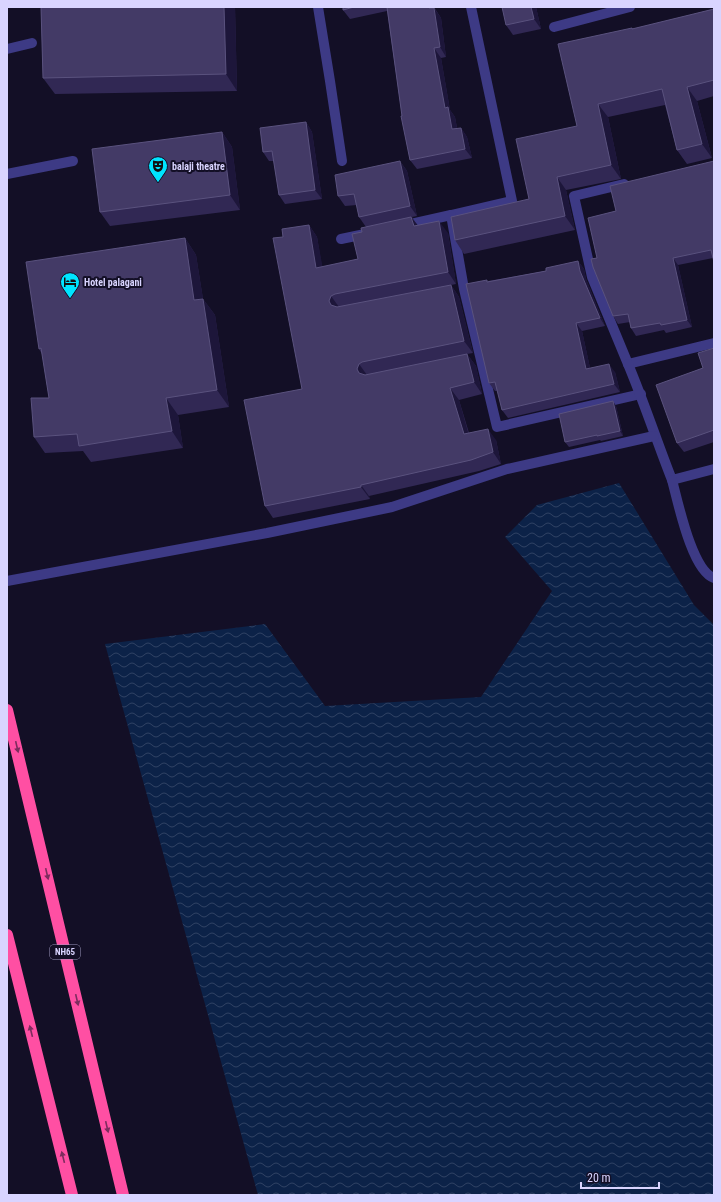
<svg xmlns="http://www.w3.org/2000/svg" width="721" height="1202" viewBox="0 0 721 1202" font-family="'Roboto Condensed',sans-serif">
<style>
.water{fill:url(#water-waves)}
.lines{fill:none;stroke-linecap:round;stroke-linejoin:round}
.lane{stroke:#3d3a85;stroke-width:10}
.street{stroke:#3d3a85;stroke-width:10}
.highway{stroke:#ff4fa3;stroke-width:12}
.wall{fill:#312854}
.shaded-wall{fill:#1d163a}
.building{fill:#433a66;stroke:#5a527e}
.oneway{fill:#7d2c5e}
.labels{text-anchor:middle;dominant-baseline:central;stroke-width:4;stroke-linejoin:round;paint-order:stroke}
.shield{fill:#130f26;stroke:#9e99be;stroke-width:1}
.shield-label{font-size:9px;font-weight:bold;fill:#d9d4ff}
.poi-label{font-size:10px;font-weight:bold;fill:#d9d4ff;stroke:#130f26;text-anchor:start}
</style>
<defs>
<pattern id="water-waves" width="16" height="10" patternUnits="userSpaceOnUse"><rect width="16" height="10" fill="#0c2248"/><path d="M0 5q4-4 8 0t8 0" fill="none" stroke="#2f4163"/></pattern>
</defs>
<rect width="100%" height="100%" fill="#130f26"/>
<polygon class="water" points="619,483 694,605 714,625 714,1195 258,1195 105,644 265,624 325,706 481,697 552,591 505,537 537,505"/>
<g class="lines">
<g class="lane">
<polyline points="7,49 32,43"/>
<polyline points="7,174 73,161"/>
</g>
<g class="street">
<polyline points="318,7 330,81 342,161"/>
<polyline points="471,7 512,201 451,215 464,289 497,427 641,394"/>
<polyline points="554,27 630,7"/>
<polyline points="624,184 574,196 592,277 628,364 714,343"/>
<polyline points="402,226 451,215"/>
<polyline points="341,239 365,234"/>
<path d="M628 364C644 402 657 442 672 480L714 469"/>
<path d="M672 480C678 502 692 571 714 578"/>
<polyline points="7,581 267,533 392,507 507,469 654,436"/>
</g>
<g class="highway">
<polyline points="7,710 123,1195"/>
<polyline points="7,935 72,1195"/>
</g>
</g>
<g class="wall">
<polygon points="41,7 235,7 237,91 55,94 43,78"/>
<polygon points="343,7 434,7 441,18 446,57 441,58 450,110 455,117 457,128 461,128 467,137 472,158 417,169 410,160 402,116 387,11 350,19 343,10"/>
<polygon points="536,7 541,29 513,35 506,25"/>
<polygon points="714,9 714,96 697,101 712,158 687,164 677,150 665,105 608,117 621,179 566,190 575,230 464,254 455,240 529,199 577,126 632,28 633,29"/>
<polygon points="306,122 312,132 322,199 285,204 279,195 274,161 269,161 263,152"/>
<polygon points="222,132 232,147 240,210 110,226 100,212"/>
<polygon points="400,161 407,171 417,216 412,217 418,226 448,233 456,284 451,285 459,297 473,353 467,354 476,366 482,394 459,400 469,433 496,440 501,464 479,471 369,496 370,499 273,518 265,506 302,389 283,237 309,225 317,237 322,267 358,259 362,232 366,227 359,217 357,205 345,206 338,196"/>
<polygon points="714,161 713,258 678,265 692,327 666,333 664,330 636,336 631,328 630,322 618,324 613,316 597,258 616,211"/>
<polygon points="185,238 196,255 203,299 215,315 229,407 178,415 183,448 91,462 83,451 45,453 34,437 49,398 42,354 39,349"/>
<polygon points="578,261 584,269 586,279 605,326 582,331 590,368 615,372 620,392 508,418 502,410 498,391 495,391 489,383 488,281 546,271"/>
<polygon points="714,348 714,442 684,452 677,443 703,368"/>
<polygon points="616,406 623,436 601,441 600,440 569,447 565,442"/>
</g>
<g class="shaded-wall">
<polygon points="224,7 235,7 237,91 226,74"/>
<polygon points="429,7 434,7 434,10 434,8 441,18 446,57 440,47"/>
<polygon points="531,7 536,7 541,29 534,19"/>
<polygon points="434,48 441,58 450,110 455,117 459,139 452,129 445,108"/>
<polygon points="687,87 697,101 712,158 702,144"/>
<polygon points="598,104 608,117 621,179 611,165"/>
<polygon points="306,122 312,132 322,199 315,190"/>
<polygon points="461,128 467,137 472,158 465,149"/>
<polygon points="222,132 232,147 240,210 230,195"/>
<polygon points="400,161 407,171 417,216 410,206"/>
<polygon points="557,177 566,190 575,230 565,216"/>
<polygon points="411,217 420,228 414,226"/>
<polygon points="439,221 448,233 456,284 448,272"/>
<polygon points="309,225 317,237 325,280 316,268"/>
<polygon points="185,238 196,255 203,299 215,315 229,407 217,390 194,300"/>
<polygon points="673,258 678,265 692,327 687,320"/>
<polygon points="578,261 584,269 586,279 605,326 600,318 580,271"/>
<polygon points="451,285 459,297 473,353 464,341"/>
<polygon points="331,296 339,307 331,305 329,301"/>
<polygon points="576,323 582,331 592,377 586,369"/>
<polygon points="467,354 476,366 482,394 474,382"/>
<polygon points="359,364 367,375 359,373 357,369"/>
<polygon points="609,364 615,372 620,392 614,384"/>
<polygon points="450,388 459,400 472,446 464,434"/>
<polygon points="166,398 178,415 183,448 172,431"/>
<polygon points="613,401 616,406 623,436 620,431"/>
<polygon points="488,429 496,440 501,464 493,452"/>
<polygon points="361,485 369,496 370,499 361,487"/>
</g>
<g class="building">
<polygon points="41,7 224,7 226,74 43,78"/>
<polygon points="343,7 354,7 343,10"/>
<polygon points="387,7 429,7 429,8 434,8 440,47 434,48 445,108 448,107 452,129 461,128 465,149 410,160 401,116 402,116"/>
<polygon points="502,7 531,7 534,19 506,25"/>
<polygon points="714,9 714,80 687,87 702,144 677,150 662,89 598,104 611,165 557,177 565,216 455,240 451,217 529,199 516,139 577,126 558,44 632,28 632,29"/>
<polygon points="306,122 315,190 279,195 272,151 263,152 260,128"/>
<polygon points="222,132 230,195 100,212 92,149"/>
<polygon points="400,161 410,206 359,217 354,194 338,196 335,175"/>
<polygon points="714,161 714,262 711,250 673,258 687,320 661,325 660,323 631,328 628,314 613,316 593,267 591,259 597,258 588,218 616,211 610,186"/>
<polygon points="411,217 414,226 439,221 448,272 335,294 331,296 329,301 331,305 337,307 451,285 464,341 362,362 359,364 357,369 359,373 365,375 467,354 474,382 450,388 464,434 488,429 493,452 471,460 361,485 361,487 265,506 244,400 302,389 273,238 283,237 282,229 309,225 316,268 358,259 352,234 362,232 361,228"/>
<polygon points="185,238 194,300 203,299 217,390 166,398 172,431 79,446 77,434 34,437 31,398 49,398 41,348 39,349 26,262"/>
<polygon points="578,261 580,271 600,318 576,323 586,369 609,364 614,384 502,410 495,382 489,383 466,284 487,280 487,282 546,271 546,268"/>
<polygon points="714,348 714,430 677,443 656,385 703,368 698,353"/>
<polygon points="613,401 620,431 597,436 597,435 565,442 559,414"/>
</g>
<defs><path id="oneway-solid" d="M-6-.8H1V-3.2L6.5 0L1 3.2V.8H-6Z"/></defs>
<g class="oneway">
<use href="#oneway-solid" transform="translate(17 747) rotate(77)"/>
<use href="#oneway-solid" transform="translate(47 874) rotate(77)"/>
<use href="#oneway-solid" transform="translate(77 1000) rotate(77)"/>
<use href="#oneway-solid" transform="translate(31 1031) rotate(-104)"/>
<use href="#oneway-solid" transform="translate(107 1127) rotate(77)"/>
<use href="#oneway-solid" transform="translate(63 1157) rotate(-104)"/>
</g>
<defs>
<g id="theatre-pin" transform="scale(1)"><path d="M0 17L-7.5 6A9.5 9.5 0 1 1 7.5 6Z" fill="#00e5ff" stroke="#130f26"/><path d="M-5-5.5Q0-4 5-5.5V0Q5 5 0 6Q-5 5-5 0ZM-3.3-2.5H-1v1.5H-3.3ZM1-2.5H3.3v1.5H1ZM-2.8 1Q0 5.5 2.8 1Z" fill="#111"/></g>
<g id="hotel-pin" transform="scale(1)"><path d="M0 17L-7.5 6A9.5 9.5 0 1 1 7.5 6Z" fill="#00e5ff" stroke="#130f26"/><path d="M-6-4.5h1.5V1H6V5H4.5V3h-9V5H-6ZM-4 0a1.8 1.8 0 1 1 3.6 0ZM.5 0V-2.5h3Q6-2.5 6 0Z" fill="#111"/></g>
</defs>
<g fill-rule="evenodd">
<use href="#theatre-pin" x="158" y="166"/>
<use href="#hotel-pin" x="70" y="282"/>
</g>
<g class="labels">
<rect class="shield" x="50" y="945" width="30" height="14" rx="3"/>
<g class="shield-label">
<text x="65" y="952">NH65</text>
</g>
<g class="poi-label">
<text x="172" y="166">balaji theatre</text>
<text x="84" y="282">Hotel palagani</text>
</g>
</g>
<rect width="721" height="1202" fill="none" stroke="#d9d4ff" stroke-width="16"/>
<path d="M581 1182v6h78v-6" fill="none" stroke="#d9d4ff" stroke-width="2"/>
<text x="587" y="1182" font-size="12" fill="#d9d4ff" stroke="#130f26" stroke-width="3" paint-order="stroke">20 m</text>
</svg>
